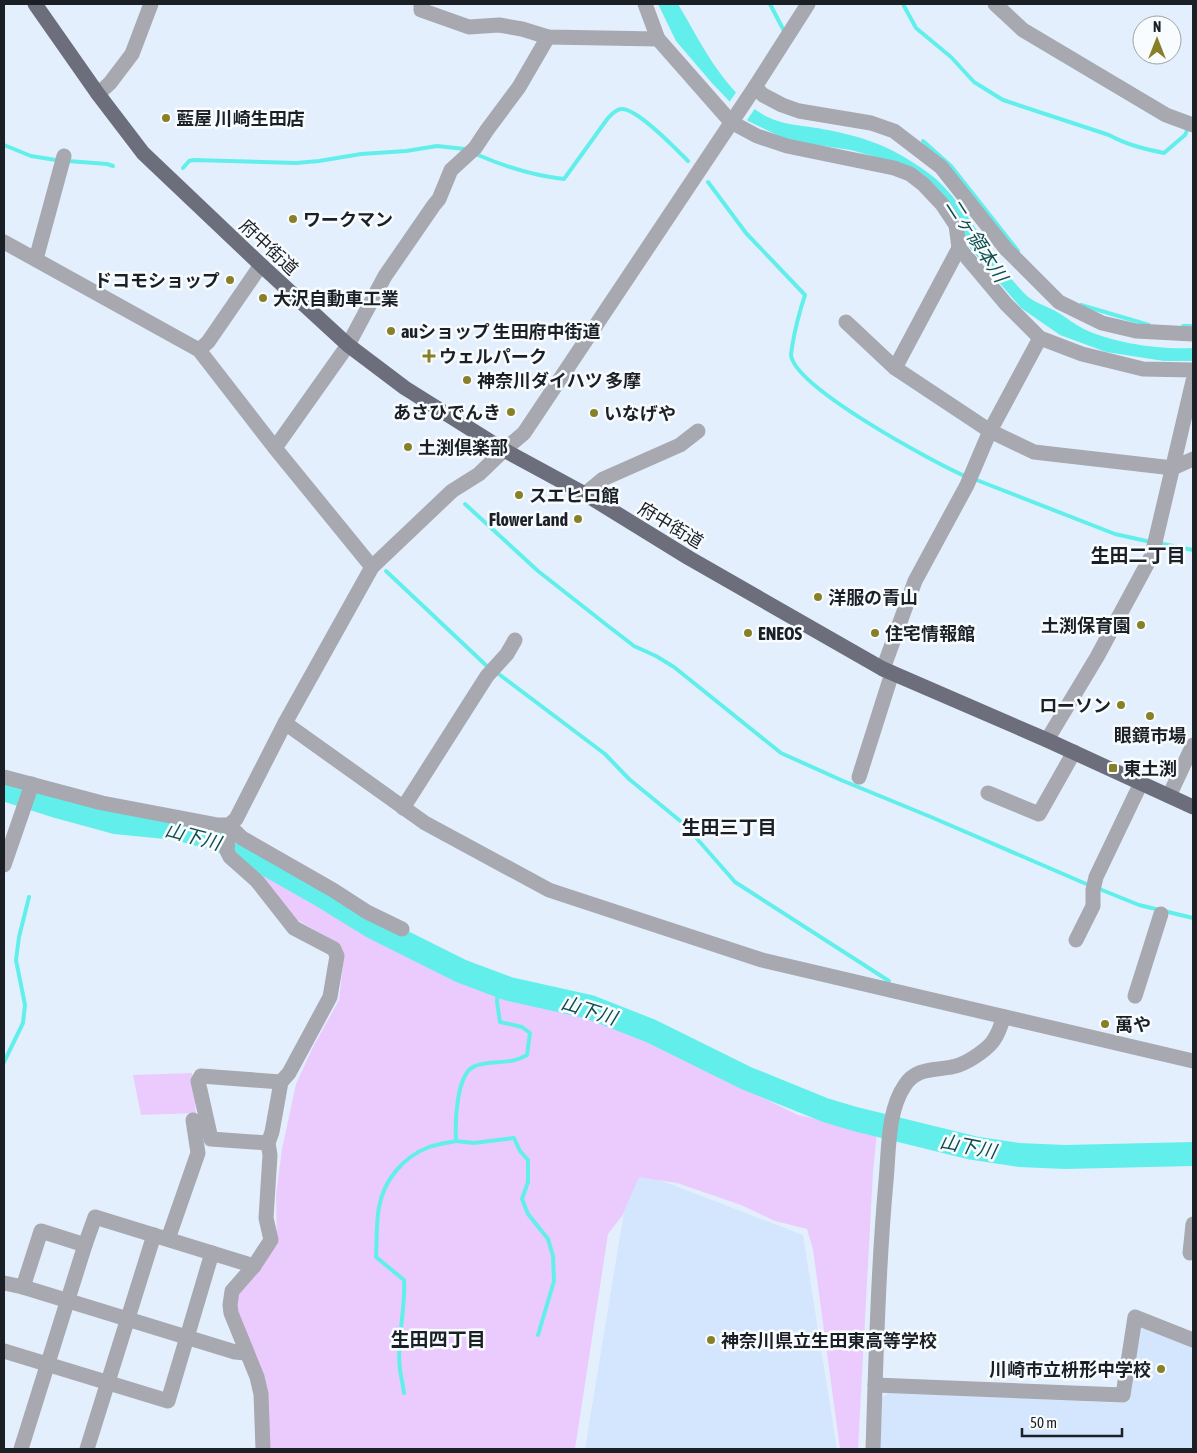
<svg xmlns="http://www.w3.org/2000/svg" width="1197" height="1453" viewBox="0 0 1197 1453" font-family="'Asap Condensed','Noto Sans JP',sans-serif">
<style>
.built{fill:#d4e6fd}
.green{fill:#ebcbfd}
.water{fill:#62efec}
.pier{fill:#e4effd}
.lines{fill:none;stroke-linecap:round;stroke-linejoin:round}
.stream{stroke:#62efec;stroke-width:4}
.river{stroke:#62efec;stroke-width:24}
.minor{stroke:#a7a8b0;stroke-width:15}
.major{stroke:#6d6e7c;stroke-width:15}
.poi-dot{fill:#888027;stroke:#f9fcff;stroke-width:2}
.labels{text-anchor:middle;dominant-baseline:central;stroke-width:5;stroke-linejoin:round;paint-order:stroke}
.poi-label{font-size:18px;font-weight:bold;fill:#1b2026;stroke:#f9fcff;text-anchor:start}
.street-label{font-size:18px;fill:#1b2026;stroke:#f9fcff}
.water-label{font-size:19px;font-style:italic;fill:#0f4e4d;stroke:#f9fcff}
.neighbourhood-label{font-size:19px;font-weight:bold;fill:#1b2026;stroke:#f9fcff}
</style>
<rect width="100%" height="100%" fill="#e4effd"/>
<g class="built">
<polygon points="631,1169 803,1235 837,1449 585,1449"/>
<polygon points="1141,1326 1193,1346 1193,1449 880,1449 882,1398 889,1392 1123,1403 1137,1330"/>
</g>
<g class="green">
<polygon points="239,854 370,933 458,976 488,988 510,994 541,999 587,1012 798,1115 877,1132 873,1172 858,1449 840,1449 813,1249 807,1229 775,1221 741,1205 677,1183 639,1177 622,1216 608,1234 575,1449 268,1449 235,1312 235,1297 277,1244 276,1195 282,1149 296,1084 312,1049 339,1000 344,956 340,944 297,920 237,858"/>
<polygon points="192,1073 196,1113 141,1115 133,1075"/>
</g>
<path class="water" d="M658 4H678C700 41 720 84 756 110 780 127 801 124 828 130 869 138 897 149 931 175 958 196 977 233 998 261 1006 272 1015 284 1024 293 1032 302 1047 306 1057 312 1066 317 1074 324 1082 328 1111 343 1161 350 1193 348V361H1164L1106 352 1060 335 1021 308 970 248 956 215 903 165 851 150 789 141 748 121 711 82 676 41Z"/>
<polygon class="pier" points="737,91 756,107 747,120 728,104"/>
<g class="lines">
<g class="stream">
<polyline points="770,4 783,29"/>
<path d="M904 6 916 28 951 57 974 82 1003 100 1109 135C1127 145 1145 149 1164 153L1185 135 1189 126"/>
<polyline points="923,141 951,166 1018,251"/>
<polyline points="4,145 31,156 56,160"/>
<path d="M478 155C506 167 534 176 564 179L608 118C612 114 615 110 621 109 636 107 677 150 688 161"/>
<polyline points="68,161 107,164 113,166"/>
<polyline points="183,168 189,161 193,160 296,163 319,161 361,154 406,151 437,146 465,149"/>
<path d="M708 182 746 233 805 295C799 313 795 329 792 347 792 348 791 354 791 355 795 388 935 463 967 477"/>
<polyline points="1081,305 1149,325"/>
<polyline points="1183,326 1193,326"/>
<polyline points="974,479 1115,534 1151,542"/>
<polyline points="465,504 538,571 608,626 634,646 656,656 674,667 781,753 841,780 931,817 1091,886"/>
<polyline points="1158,543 1193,550"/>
<polyline points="386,571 490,669"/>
<polyline points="496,672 605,754 629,779 684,824 735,882 889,981"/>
<polyline points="1097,888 1139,905 1193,918"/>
<path d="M498 985 497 1002 500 1022 522 1027 530 1033 527 1055C509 1066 492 1059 475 1066 456 1073 455 1123 456 1141L474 1143 514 1138 520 1151 528 1160V1182L522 1199 528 1214 548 1239 553 1256 554 1281 538 1335"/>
<polyline points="4,1062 23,1023 25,1005 16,960 19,937 29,897"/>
<path d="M404 1393C403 1385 401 1377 400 1370 396 1340 406 1310 404 1280L376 1257C377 1241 376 1223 379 1207 384 1180 403 1157 429 1147 438 1144 447 1143 456 1141"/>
</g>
<polyline class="river" points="4,789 60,807 115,822 176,828 220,840 240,849 321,895 373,927 461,971 509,989 590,1007 651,1031 746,1078 825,1110 855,1119 973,1148 1019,1155 1065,1157 1193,1154"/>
<g class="minor">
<polyline points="421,4 421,10 469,27 499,25 522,29 548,37 658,39"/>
<polyline points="645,4 658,39 731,122 757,136 787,146 894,168 910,174 923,184 942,204 956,225 959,248 1006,304 1040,338 1082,354 1143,369 1193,370"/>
<polyline points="995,4 1023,30 1166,115 1193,125"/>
<polyline points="755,87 763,95 782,105 799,111 871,123 894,131 941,167 1006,249 1059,302 1102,323 1136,331 1193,334"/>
<polyline points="98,94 110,83 132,54 151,4"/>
<polyline points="4,242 199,350 275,448 372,567"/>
<polyline points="36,259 64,156"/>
<polyline points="846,322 895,368 990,431 1034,452 1173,468 1193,459"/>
<polyline points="199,350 208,342 261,265"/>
<polyline points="895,368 959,248"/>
<polyline points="275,448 348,345 385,276 434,205 439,199 451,170 475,148 487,130 519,87 548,37"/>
<polyline points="585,494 603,479 680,445 698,431"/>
<polyline points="883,669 915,581 967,485 990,431 1040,338"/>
<polyline points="285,723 425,823 549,890 564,895 762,960 1193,1061"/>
<polyline points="1047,740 1097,657 1152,555 1193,381"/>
<polyline points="4,777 102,803 218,825 229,825 236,819 285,723 372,567 452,491 479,474 504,450 524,433 755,87 808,4"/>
<polyline points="859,777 892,673"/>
<polyline points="988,793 1039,814 1074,752"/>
<polyline points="1169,796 1193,745"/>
<polyline points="403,808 487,676 507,654 515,640"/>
<polyline points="229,825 227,851 230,857 257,881 294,928 334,949 337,956 330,997 289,1073 281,1082 272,1132 268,1143 270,1155 266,1218 271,1240 254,1266 232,1291 230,1305 231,1313 257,1377 261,1394 263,1449"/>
<polyline points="229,825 242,838 333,890 367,912 402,929"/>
<polyline points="4,865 32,784"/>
<polyline points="1076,940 1093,906 1093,890 1096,877 1141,783"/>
<polyline points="1135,996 1161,914"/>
<polyline points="268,1143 211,1139 198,1081 201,1076 281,1082"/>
<polyline points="168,1239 198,1153 193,1120"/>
<polyline points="1190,1253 1193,1224"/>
<polyline points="4,1283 23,1287 235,1352 246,1353"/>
<polyline points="23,1287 41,1231 85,1245"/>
<polyline points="4,1351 168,1401 212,1253"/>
<polyline points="875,1385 1123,1395 1135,1317 1193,1340"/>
<polyline points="21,1449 85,1245 95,1217 254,1266"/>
<polyline points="87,1449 154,1235"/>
<path d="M873 1449C876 1360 878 1270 886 1181 889 1151 887 1111 905 1085 918 1065 939 1072 959 1065 970 1061 990 1048 995 1038 999 1032 1001 1024 1004 1017"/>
</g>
<polyline class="major" points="35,4 98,94 143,153 261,265 348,345 405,388 504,450 585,494 689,558 883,669 1047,740 1193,807"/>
</g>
<g class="poi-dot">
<circle cx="166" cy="118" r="5"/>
<circle cx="293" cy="219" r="5"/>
<circle cx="230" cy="280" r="5"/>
<circle cx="263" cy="298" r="5"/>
<circle cx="391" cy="331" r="5"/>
<path d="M426.5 348.5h5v5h5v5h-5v5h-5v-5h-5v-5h5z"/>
<circle cx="467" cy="380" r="5"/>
<circle cx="511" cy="412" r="5"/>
<circle cx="594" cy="413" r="5"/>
<circle cx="408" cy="447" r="5"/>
<circle cx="519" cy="495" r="5"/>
<circle cx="578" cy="519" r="5"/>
<circle cx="818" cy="597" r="5"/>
<circle cx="1141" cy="625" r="5"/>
<circle cx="748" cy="633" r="5"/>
<circle cx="875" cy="633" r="5"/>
<circle cx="1121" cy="705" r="5"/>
<circle cx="1150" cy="716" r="5"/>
<rect x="1108" y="763" width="10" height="10" rx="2.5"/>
<circle cx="1105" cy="1024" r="5"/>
<circle cx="711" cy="1340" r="5"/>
<circle cx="1161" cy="1369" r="5"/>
</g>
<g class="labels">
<g class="poi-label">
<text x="176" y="118">藍屋 川崎生田店</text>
<text x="303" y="219">ワークマン</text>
<text x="220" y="280" text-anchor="end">ドコモショップ</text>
<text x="273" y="298">大沢自動車工業</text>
<text x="401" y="331">auショップ 生田府中街道</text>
<text x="439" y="356">ウェルパーク</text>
<text x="477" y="380">神奈川ダイハツ 多摩</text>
<text x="501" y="412" text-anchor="end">あさひでんき</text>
<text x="604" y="413">いなげや</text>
<text x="418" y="447">土渕倶楽部</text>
<text x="529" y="495">スエヒロ館</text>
<text x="568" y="519" text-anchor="end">Flower Land</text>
<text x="828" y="597">洋服の青山</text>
<text x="1131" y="625" text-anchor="end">土渕保育園</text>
<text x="758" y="633">ENEOS</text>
<text x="885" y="633">住宅情報館</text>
<text x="1111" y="705" text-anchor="end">ローソン</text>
<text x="1150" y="735" text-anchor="middle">眼鏡市場</text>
<text x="1123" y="768">東土渕</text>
<text x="1115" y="1024">萬や</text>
<text x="721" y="1340">神奈川県立生田東高等学校</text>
<text x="1151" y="1369" text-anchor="end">川崎市立枡形中学校</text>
</g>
<g class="street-label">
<text transform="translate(269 247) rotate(43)">府中街道</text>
<text transform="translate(671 525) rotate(31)">府中街道</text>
</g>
<g class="water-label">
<text transform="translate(977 240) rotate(57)">二ヶ領本川</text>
<text transform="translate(193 836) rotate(15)">山下川</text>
<text transform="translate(589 1010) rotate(17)">山下川</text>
<text transform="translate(968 1146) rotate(11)">山下川</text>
</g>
<g class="neighbourhood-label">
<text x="1138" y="555">生田二丁目</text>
<text x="729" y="827">生田三丁目</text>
<text x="438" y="1339">生田四丁目</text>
</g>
</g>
<rect width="1197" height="1453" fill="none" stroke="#1b2026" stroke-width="10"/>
<g transform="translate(1157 40)"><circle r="24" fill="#f9fcff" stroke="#a0a4a8"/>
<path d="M0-4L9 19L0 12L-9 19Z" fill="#888027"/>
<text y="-8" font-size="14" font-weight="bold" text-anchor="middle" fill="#1b2026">N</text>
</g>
<path d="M1022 1428v8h100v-8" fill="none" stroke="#1b2026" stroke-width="2.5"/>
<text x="1030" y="1428" font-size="15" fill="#1b2026" stroke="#f9fcff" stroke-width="4" paint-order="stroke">50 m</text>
</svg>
